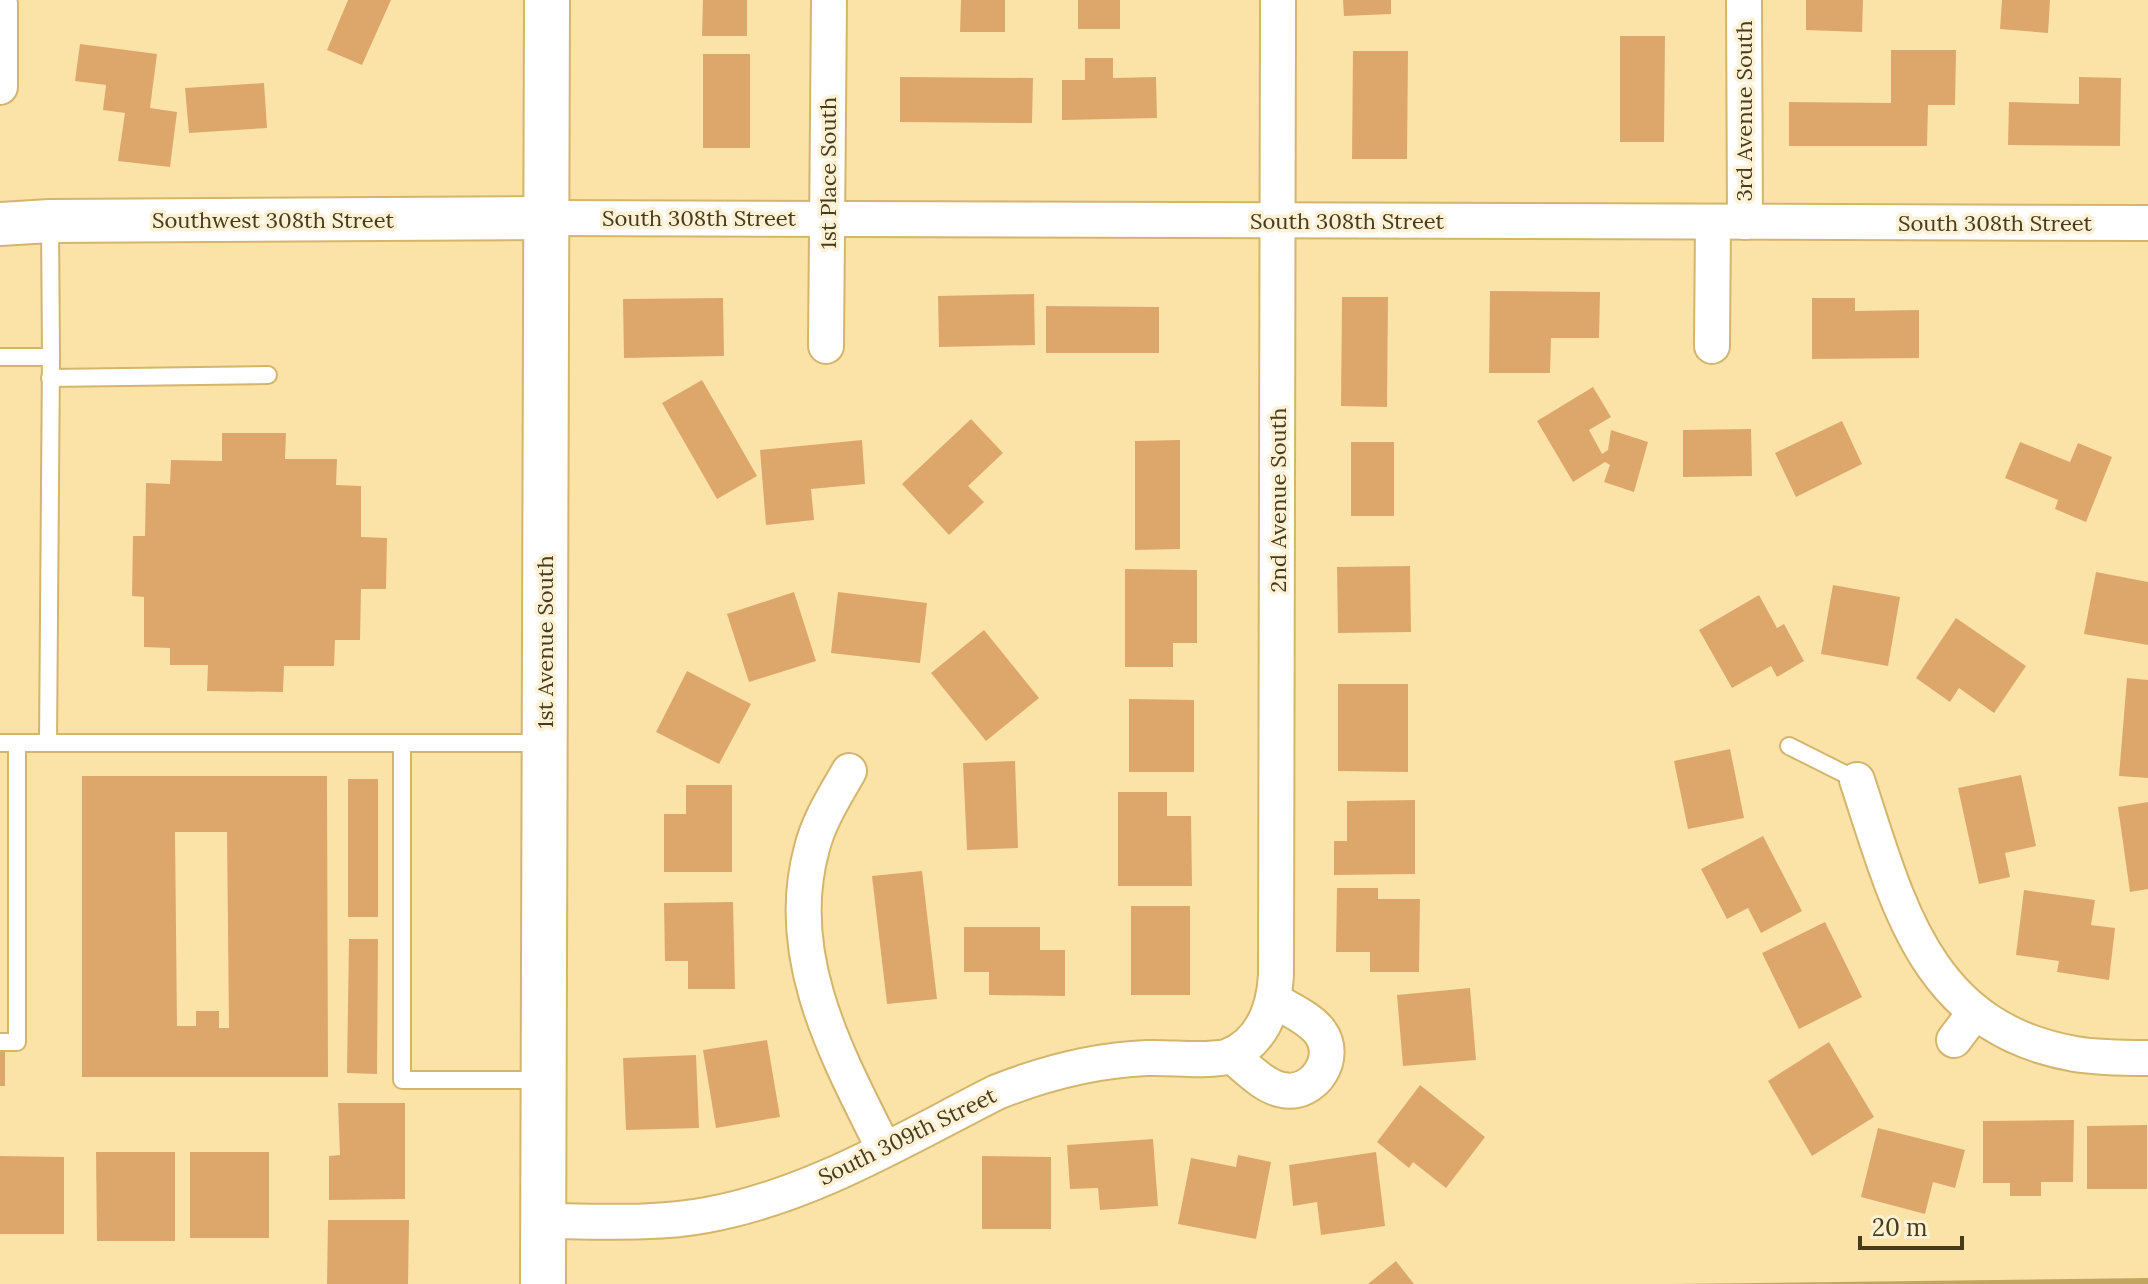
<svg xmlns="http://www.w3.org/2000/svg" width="2148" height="1284" viewBox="0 0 2148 1284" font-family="Lora,serif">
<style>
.forest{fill:#c2a660}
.building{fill:#dda76c;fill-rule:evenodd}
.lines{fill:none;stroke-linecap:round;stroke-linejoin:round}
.service-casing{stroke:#d3b56c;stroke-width:20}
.minor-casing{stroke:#d3b56c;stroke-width:38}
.tertiary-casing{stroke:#d3b56c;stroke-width:46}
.secondary-casing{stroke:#d3b56c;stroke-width:48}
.service{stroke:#fff;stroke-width:16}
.minor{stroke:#fff;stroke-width:34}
.tertiary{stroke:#fff;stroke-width:42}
.secondary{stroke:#fff;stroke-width:44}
.labels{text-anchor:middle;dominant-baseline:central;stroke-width:7;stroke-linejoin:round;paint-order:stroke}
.street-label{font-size:22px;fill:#473b1c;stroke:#fdf1d5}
</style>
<rect width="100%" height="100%" fill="#fbe3a8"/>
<polygon class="forest" points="2148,1278 2148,1284 1671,1284"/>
<g class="building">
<polygon points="348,0 391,0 362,65 327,50"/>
<polygon points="703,0 747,0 747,36 702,36"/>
<polygon points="961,0 1005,0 1005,32 960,32"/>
<rect x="1078" y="0" width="42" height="29"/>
<polygon points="1343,0 1391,0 1391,14 1344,16"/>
<polygon points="1806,0 1863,0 1862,32 1806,30"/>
<polygon points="2002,0 2050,0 2048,33 2000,29"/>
<polygon points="1620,36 1665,36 1664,142 1620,142"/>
<polygon points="80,44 157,54 150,108 177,112 170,167 118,161 125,113 103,110 106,85 75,81"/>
<polygon points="1891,50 1956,50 1955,105 1928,105 1927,146 1789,146 1789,102 1891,103"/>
<polygon points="1353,51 1408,51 1407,159 1352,159"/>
<rect x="703" y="54" width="47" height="94"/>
<polygon points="1085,58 1113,58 1113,78 1156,77 1157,118 1062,120 1062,80 1085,80"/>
<polygon points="900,77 1033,78 1032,123 900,122"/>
<polygon points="2079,77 2121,78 2120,146 2008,145 2009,102 2079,104"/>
<polygon points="264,83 267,128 189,133 185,88"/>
<polygon points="1490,291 1600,292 1599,338 1551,338 1550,373 1489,373"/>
<polygon points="1034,294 1035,345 939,347 938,296"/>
<polygon points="1342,297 1388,297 1387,407 1341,406"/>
<polygon points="723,298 724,356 624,358 623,299"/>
<polygon points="1812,298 1855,298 1855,311 1919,310 1919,358 1812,359"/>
<polygon points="1046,306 1159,307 1159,353 1046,353"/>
<polygon points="702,380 757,476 717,499 662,403"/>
<polygon points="1593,387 1611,417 1589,430 1602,454 1608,450 1611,430 1648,442 1634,492 1604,482 1610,465 1605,462 1573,482 1537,421"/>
<polygon points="971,419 1003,453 968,486 984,502 949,535 902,484"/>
<polygon points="1842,421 1862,464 1796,497 1775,453"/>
<polygon points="1751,429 1752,476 1683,477 1683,430"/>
<polygon points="222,433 286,433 285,459 337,459 336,485 361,486 361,537 387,538 386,589 361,589 360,640 335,640 334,666 284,666 283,692 207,691 208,665 170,665 170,648 144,647 144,597 132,596 133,536 145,536 146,483 170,484 171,460 222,461"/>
<polygon points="862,440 865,484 811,489 814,520 766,525 760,450"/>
<polygon points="1180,440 1180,549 1135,550 1135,441"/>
<rect x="1351" y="442" width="43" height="74"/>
<polygon points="2020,442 2070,462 2078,443 2112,457 2086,522 2055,509 2058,500 2005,478"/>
<polygon points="1410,566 1411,632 1338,633 1337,567"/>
<polygon points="1125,569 1197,570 1197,643 1173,643 1173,667 1125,667"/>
<polygon points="2096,572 2148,582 2148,645 2084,634"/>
<polygon points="1833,585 1900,597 1888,666 1821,654"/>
<polygon points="794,592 816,661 749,682 727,614"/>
<polygon points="838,592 927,603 920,663 831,653"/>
<polygon points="1759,595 1777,628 1784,624 1804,661 1777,677 1771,666 1732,688 1699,630"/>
<polygon points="1956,618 2026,666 1994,713 1959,688 1950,702 1916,678"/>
<polygon points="984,630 1039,698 986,741 931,673"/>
<polygon points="687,671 751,704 719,764 656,732"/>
<polygon points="2127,678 2148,680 2148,778 2119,776"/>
<polygon points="1338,684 1408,684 1408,772 1338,771"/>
<polygon points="1129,699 1194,700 1194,772 1129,772"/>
<polygon points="1730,749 1744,818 1688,829 1674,761"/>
<polygon points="1015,761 1018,848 967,850 963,763"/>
<polygon points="2021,775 2036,846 2005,853 2010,877 1979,884 1958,788"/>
<path d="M82 776H327L328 1077H82ZM175 832H227L229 1028H219V1011H196V1026H177Z"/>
<rect x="348" y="779" width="30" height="138"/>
<polygon points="686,785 732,785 732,872 664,872 664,814 686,814"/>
<polygon points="1118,792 1167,792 1167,816 1191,816 1192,886 1118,886"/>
<polygon points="1415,800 1415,874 1334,875 1334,841 1347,841 1347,801"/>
<polygon points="2148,802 2148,889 2130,892 2118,807"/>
<polygon points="1763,836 1802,911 1761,933 1748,908 1727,919 1701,869"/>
<polygon points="922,871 937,999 887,1004 872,876"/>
<polygon points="1337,888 1378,888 1378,899 1420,899 1419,972 1370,972 1370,952 1336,952"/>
<polygon points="2024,890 2095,900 2091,925 2115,928 2109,980 2057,972 2059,961 2016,955"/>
<polygon points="733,902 735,989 688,989 688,961 665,961 664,903"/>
<rect x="1131" y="906" width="59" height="89"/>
<polygon points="1825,922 1862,997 1799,1029 1762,953"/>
<polygon points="964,927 1040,927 1040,950 1065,950 1065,996 989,995 989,972 964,972"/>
<polygon points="349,939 378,939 377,1074 347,1073"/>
<polygon points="1470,988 1476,1060 1403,1066 1397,995"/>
<polygon points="767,1040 780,1117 716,1128 703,1050"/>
<polygon points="1829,1042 1874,1117 1812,1156 1768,1081"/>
<rect x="0" y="1052" width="5" height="34"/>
<polygon points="696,1055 699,1128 626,1130 623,1058"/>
<polygon points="1420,1085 1485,1137 1446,1188 1413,1162 1409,1168 1377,1142"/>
<polygon points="338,1103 405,1103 405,1199 329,1200 329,1156 340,1155"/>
<polygon points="2074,1120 2073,1182 2041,1182 2041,1196 2010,1196 2010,1183 1983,1183 1983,1121"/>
<polygon points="2147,1125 2147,1189 2087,1189 2087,1126"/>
<polygon points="1878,1128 1965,1150 1955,1188 1933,1182 1925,1214 1861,1197"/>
<polygon points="1153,1139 1158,1206 1100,1210 1098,1188 1070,1189 1067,1145"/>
<polygon points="96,1152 175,1152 175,1241 97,1241"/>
<rect x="190" y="1152" width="79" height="86"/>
<polygon points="1376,1152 1385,1226 1321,1235 1317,1202 1293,1206 1289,1165"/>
<polygon points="1238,1155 1271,1162 1256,1239 1178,1224 1191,1158 1236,1167"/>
<polygon points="0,1156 64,1157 64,1234 0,1234"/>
<polygon points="982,1156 1051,1157 1051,1229 982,1229"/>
<polygon points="328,1220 409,1220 408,1284 327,1284"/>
<polygon points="1396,1261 1414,1284 1368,1284"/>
</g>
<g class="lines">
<g class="service-casing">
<g id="service">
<polyline points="50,223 51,357"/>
<polyline points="0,357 51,357 48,743"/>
<polyline points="50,378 268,375"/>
<polyline points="0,743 543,743"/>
<polyline points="402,743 402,1080 542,1080"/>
<polyline points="1789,746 1857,780"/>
<polyline points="0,1042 17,1042 17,743"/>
</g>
</g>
<g class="minor-casing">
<g id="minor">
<polyline points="1744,0 1745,222"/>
<polyline points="0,4 0,87"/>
<polyline points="547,218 2148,223"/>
<polyline points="826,346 829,0"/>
<polyline points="1712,346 1713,222"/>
<path d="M849 771C835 796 819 820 812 848 782 956 837 1055 884 1149"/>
<path d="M1857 780C1898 904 1925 1028 2075 1054 2099 1058 2124 1058 2148 1058"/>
<polyline points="1954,1040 1975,1012"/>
<path d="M1231 1055C1246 1067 1264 1087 1283 1090 1314 1096 1339 1058 1320 1032 1310 1018 1288 1009 1274 1000"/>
<path d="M543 1221C597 1221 654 1225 707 1215 811 1196 904 1139 997 1092 1045 1073 1095 1060 1147 1058 1173 1057 1200 1062 1227 1057 1262 1043 1274 1010 1276 975L1278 0"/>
</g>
</g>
<g class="tertiary-casing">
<polyline id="tertiary" points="0,224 50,221 547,218"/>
</g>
<g class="secondary-casing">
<polyline id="secondary" points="543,1284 547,0"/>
</g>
<use href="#service" class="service"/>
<use href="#minor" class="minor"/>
<use href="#tertiary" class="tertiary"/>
<use href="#secondary" class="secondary"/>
</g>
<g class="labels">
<g class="street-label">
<text transform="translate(1744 111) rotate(-90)">3rd Avenue South</text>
<text transform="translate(828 173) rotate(-90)">1st Place South</text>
<text x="699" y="218">South 308th Street</text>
<text x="273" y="220">Southwest 308th Street</text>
<text x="1347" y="221">South 308th Street</text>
<text x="1995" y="223">South 308th Street</text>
<text transform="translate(1278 500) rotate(-90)">2nd Avenue South</text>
<text transform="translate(545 642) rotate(-90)">1st Avenue South</text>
<text transform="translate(907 1136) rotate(-26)">South 309th Street</text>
</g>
</g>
<path d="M1860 1236v12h102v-12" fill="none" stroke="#473b1c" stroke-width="4"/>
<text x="1872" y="1236" font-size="24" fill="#473b1c" stroke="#fdf1d5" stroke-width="6" paint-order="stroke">20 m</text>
</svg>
